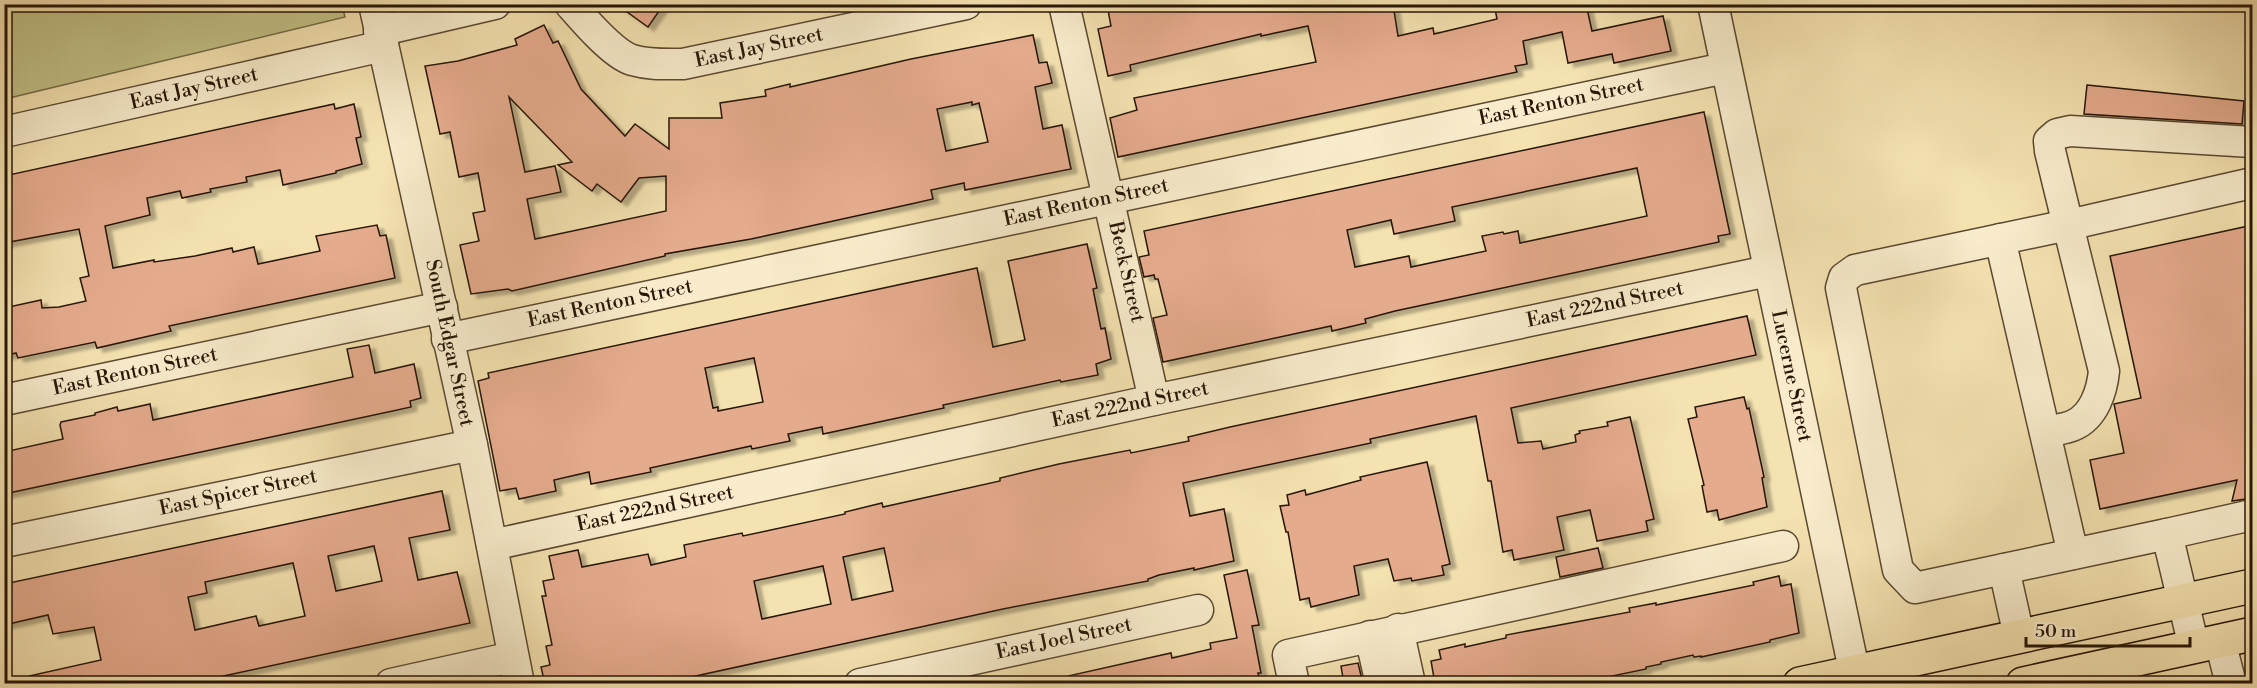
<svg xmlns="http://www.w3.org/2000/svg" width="2257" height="688" viewBox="0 0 2257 688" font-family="'Libre Bodoni',serif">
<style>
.green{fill:#c2c187;stroke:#746c47;stroke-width:1.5}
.building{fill:#e5ab8d;stroke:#271607;stroke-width:1.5;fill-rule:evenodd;filter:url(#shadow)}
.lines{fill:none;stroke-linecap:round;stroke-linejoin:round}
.minor-casing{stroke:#5a4931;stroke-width:33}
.major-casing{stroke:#271607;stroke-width:36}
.minor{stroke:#f8eccc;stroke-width:30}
.major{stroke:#f4e2b0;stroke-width:33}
.labels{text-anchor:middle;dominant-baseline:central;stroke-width:4.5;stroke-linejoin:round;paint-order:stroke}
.street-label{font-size:20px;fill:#271607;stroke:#f8eccc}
</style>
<defs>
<filter id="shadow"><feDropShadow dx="6" dy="4" stdDeviation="1.5" flood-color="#0004"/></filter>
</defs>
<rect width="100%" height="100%" fill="#f4e2b0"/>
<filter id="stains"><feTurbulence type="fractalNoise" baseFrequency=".00333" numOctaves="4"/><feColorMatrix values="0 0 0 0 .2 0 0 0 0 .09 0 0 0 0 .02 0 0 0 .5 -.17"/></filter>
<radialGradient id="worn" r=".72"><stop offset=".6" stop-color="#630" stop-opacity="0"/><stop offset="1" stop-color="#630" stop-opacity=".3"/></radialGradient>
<polygon class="green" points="342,5 345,17 5,99 5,5"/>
<g class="building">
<polygon points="616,4 664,4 648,27"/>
<polygon points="1134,4 1184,4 1185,9 1207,4 1393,4 1398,36 1433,28 1434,34 1497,19 1494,4 1586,4 1592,31 1663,16 1671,51 1614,63 1612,54 1568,63 1562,32 1523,41 1527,64 1515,66 1517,72 1118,157 1110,118 1137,110 1134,98 1316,62 1308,26 1261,36 1261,34 1130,65 1131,71 1108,76 1098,29 1111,26 1108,10"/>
<path d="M544 25 553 43 558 41 581 89 625 136 635 124 669 149V118H722L720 103 766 96 765 90 790 84V87L911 59 1033 35 1039 63 1047 62 1052 83 1035 87 1043 129 1062 125 1071 169 965 190 964 183 931 190 933 199 911 204 751 239 665 254V256L512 291 508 289 471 294 460 245 479 241 473 213 485 211 478 173 459 177 450 132 440 134 425 66 458 61 517 45 515 39ZM509 97 572 162 558 165 592 191 597 184 621 202 639 178 666 176V211L535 239 527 199 561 192 555 166 525 172ZM972 102V105L979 103 988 142 946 151 937 109Z"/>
<polygon points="2087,85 2244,101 2242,124 2084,114"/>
<polygon points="334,104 335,109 354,104 361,137 356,138 362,164 336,171 336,173 283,185 280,170 246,177 247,182 210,189 211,192 182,198 180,191 147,198 150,215 105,226 113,268 154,260 154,262 195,256 232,248 233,252 254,247 258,264 320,251 316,236 377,225 380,236 386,235 395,278 169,326 171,331 97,348 95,342 18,358 16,353 4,356 4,308 41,300 42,308 59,307 86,301 80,278 89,276 79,229 4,243 4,176"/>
<path d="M1704 112 1730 234 1718 236 1719 242 1395 311 1365 319 1366 323 1332 331 1331 326 1163 362 1153 318 1167 315 1158 279H1155L1154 275 1144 277 1139 257 1149 255 1144 231ZM1637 168 1647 216 1520 243 1518 231 1504 234 1503 232 1482 236 1486 251 1411 267 1409 256 1355 267 1347 230 1391 220 1394 234 1455 221 1452 207Z"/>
<polygon points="2253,225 2253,498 2232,501 2237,480 2100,509 2090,460 2124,453 2114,404 2141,398 2110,256"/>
<path d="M1087 244 1097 288 1093 289 1101 329 1105 328 1111 359 1096 364 1098 375 1061 382 1060 380 943 405 944 408 823 434 822 427 788 434 790 441 752 449 751 446 650 468 651 472 591 484 589 472 554 480 556 491 519 499 516 488 500 491 478 381 489 378 488 373 977 268 993 347 1025 340 1008 261ZM754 358 763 402 718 411V407L713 408 705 368Z"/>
<path d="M1747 316 1756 355 1511 408 1518 443 1541 441 1543 449 1576 442 1575 435 1580 433 1579 431 1608 426 1607 422 1630 417 1654 519 1646 521 1648 531 1597 541 1590 510 1557 517 1564 550 1514 560 1512 550 1503 552 1491 481H1488L1476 416 1370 439 1371 443 1183 483 1190 516 1224 509 1234 561 1194 570V568L1159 575 1148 579V581L1003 609 659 684H545L541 667 550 665 546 646 552 645 542 596H546L543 581 554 579 549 556 578 550 582 567 648 554 651 565 686 557 684 545 742 533 743 536 845 514V512L882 503 883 507 1000 481V478L1059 464 1130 450 1131 453 1189 441 1188 437 1230 427ZM884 548 893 591 852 600 843 557ZM823 566 831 604 762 619 754 581Z"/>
<polygon points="369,345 375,373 414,364 421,398 410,401 411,407 388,412 4,494 4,452 63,439 60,425 61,422 95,415 95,413 117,407 118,411 150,404 153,420 353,377 347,349"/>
<polygon points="1744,397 1747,409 1749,408 1764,477 1762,478 1767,507 1719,520 1717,510 1707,512 1702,486 1704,485 1688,419 1697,417 1695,407"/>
<polygon points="1427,462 1450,564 1442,566 1444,575 1412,581 1411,578 1394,581 1388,559 1354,566 1359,595 1311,607 1309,598 1300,600 1288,532 1286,532 1280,506 1289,505 1287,495 1305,490 1306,495 1361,480 1360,477"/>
<path d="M442 491 450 530 409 538 418 580 457 572 470 623 186 684H30L29 676 101 660 94 627 53 634 48 615 4 625V588L10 587 9 583ZM374 546 382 581 336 591 328 556ZM293 563 305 616 259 626 256 616 195 630 188 597 207 593 205 582Z"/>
<polygon points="1598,548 1603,568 1560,577 1556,557"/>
<polygon points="1247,570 1259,625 1252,626 1261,673 1258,673 1261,684 1069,684 1068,676 1171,653 1172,658 1211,649 1210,643 1237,638 1224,575"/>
<polygon points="1779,576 1781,586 1791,584 1799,633 1770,640 1770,642 1701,657 1701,656 1694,657 1693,655 1661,662 1661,664 1646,667 1646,669 1593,680 1594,684 1441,684 1440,677 1434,678 1431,661 1441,659 1439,650 1465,644 1465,647 1506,638 1506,635 1630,612 1629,608 1656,603 1656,605 1754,585 1753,582"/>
<polygon points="1358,663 1363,684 1344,684 1341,666"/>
</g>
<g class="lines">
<g class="minor-casing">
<g id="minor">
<polyline points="374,4 472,445 519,684"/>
<path d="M570 4C584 20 613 54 632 60 649 65 666 64 683 64L966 4"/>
<polyline points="1064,4 1154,400"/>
<polyline points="1713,4 1857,684"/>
<polyline points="379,31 495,4"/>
<polyline points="4,132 383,46"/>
<polyline points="2000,239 2073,554"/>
<polyline points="447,339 1725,68"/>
<polyline points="4,400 442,307"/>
<path d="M2045 432C2054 430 2066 429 2074 425 2094 416 2102 391 2104 371L2068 225 2252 183"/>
<polyline points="2167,534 2252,515"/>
<polyline points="4,542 472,445"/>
<polyline points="492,545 1154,400 1768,271"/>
<polyline points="2004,569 2019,636"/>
<polyline points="1398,629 1410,684"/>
<polyline points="1370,636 1381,684"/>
<polyline points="2220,641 2231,684"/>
<polyline points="2194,647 2167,534 1915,588 1898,570 1841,288 1844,278 1855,270 2068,225 2050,151 2049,141 2057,134 2070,131 2252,142"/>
<polyline points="391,684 513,657"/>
<polyline points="860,684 1198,610"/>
<polyline points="1294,684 1288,655 1783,546"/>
</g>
</g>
<g class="major-casing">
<g id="major">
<polyline points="1800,684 2252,586"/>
<polyline points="2023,684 2252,634"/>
</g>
</g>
<use href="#minor" class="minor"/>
<use href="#major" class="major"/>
</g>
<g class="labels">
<g class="street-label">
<text transform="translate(759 48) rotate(-12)">East Jay Street</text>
<text transform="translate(194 89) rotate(-13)">East Jay Street</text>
<text transform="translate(1561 102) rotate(-12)">East Renton Street</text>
<text transform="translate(1086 203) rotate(-12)">East Renton Street</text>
<text transform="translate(1126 272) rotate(77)">Beck Street</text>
<text transform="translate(610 304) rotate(-12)">East Renton Street</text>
<text transform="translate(1605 305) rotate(-12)">East 222nd Street</text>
<text transform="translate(449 343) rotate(78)">South Edgar Street</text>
<text transform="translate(135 372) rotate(-12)">East Renton Street</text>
<text transform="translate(1791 376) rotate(78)">Lucerne Street</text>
<text transform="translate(1130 405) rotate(-12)">East 222nd Street</text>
<text transform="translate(238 493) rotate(-12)">East Spicer Street</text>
<text transform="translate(655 509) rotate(-12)">East 222nd Street</text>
<text transform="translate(1064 639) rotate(-12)">East Joel Street</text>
</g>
</g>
<rect width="2257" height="688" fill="none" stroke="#f4e2b0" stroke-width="24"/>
<rect x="6" y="6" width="2245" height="676" fill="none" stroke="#271607" stroke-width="3"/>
<rect x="12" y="12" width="2233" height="664" fill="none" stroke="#271607" stroke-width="1.5"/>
<path d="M2026 637v9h164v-9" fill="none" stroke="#271607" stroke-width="3"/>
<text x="2035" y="637" font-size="18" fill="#271607" stroke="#f8eccc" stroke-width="4.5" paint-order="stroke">50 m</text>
<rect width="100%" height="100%" filter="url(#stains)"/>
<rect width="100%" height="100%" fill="url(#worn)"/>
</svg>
